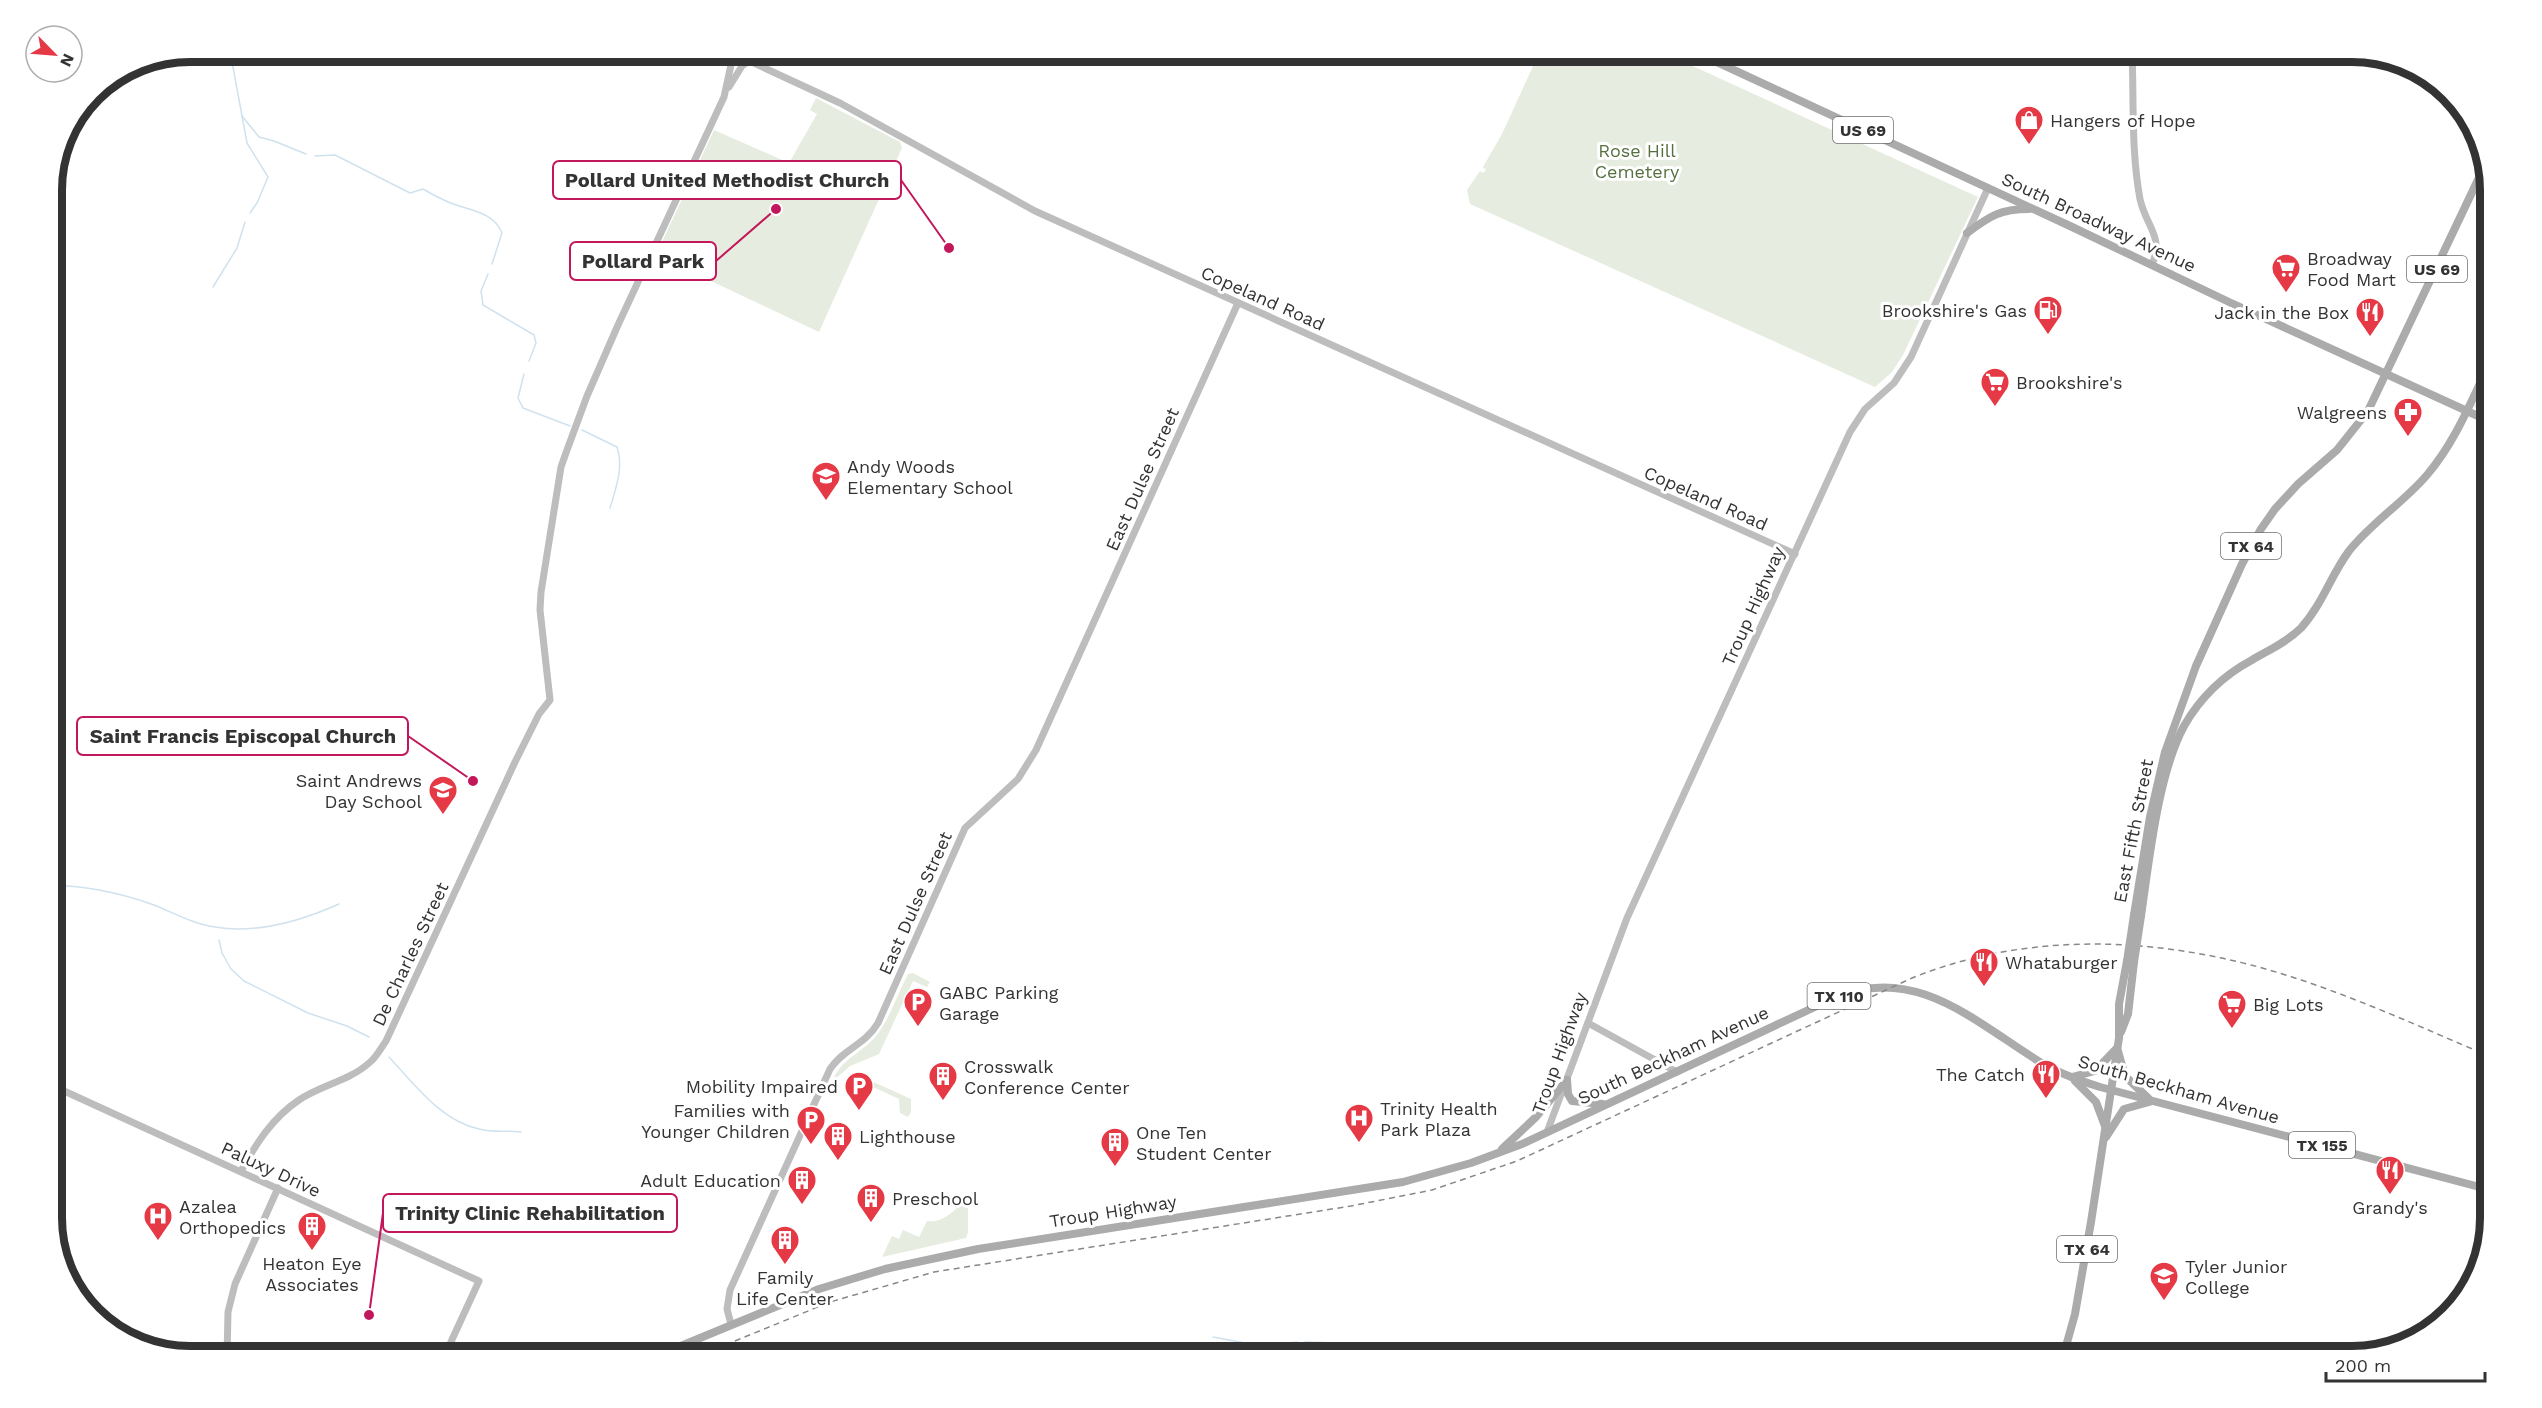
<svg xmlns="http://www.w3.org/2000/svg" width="2542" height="1408" viewBox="0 0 2542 1408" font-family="'Work Sans',sans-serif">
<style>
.green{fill:#e6ecdf}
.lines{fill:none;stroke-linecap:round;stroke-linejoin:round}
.stream{stroke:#cfe2ee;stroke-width:1.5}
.secondary{stroke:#bdbdbd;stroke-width:7}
.primary{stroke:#ababab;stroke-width:8}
.rail{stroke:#888;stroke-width:1.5;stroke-dasharray:6 4.5;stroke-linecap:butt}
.primary-bridge{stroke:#ababab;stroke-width:8}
.labels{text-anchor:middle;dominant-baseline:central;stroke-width:6;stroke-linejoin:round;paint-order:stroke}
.shield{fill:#fff;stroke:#707070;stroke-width:1.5}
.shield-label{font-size:16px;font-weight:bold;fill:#333}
.poi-label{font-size:18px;fill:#333;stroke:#fff;text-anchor:start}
.park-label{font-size:18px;fill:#56703f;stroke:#fff}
.street-label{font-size:18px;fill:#333;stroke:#fff}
.rim{fill:none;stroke:#333;stroke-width:8}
.leader{fill:none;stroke:#c2185b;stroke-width:2}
.callout-dot{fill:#c2185b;stroke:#fff;stroke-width:2}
.callout{fill:#fff;stroke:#c2185b;stroke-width:2}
.callout-label{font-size:20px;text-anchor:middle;font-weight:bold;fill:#333}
</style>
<rect width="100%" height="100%" fill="#fff"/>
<g class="green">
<polygon points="1540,51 1660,51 1978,197 1903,355 1892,372 1875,387 1470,204 1467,190 1480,171 1483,173 1486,170 1483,167 1502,134"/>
<polygon points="816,98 900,142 902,148 819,332 656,255 714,130 789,163 817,114 810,110"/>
<polygon points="2491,371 2491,415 2474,407"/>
<path d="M913 973 930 982 927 987 913 981 879 1054 850 1066 832 1082C841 1057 865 1053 879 1032 891 1015 898 993 908 974Z"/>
<polygon points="856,1073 869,1074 867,1079 911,1099 911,1112 908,1117 900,1113 899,1099 852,1077"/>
<path d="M963 1202 968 1206V1232L966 1238 882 1257 892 1236 899 1239 903 1230 919 1237 927 1221C940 1224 955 1211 963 1202Z"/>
</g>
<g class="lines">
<g class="stream">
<polyline points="230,51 247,143 268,177 257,203 250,213"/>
<polyline points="242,116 259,137 274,141 306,154"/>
<path d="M315 156 335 155 410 193 423 189C435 196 446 202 459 206 476 211 495 215 502 233L492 264"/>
<polyline points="488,274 481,291 483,305 534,335 536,343 529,361"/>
<polyline points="213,287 237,248 245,222"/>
<polyline points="524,374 518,398 523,408 570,426"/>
<path d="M582 430 617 447C624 468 616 487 610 508"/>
<path d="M51 885C87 886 121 893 154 905 174 913 193 924 215 927 257 934 301 921 339 904"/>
<polyline points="219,940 222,953 231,969 244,981 308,1013 347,1026 369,1037"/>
<path d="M389 1057C414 1084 441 1121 479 1129 493 1133 507 1130 521 1132"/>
<polyline points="1213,1337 1261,1346 1297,1342"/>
<polyline points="1305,1342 1337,1343 1342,1352 1354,1357"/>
</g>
<g class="secondary">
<polyline points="728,51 840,103 1035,211 1795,554"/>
<path d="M2132 51C2134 100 2131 151 2140 199 2146 227 2164 235 2152 265"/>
<polyline points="729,87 742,66 749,61"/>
<polyline points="1588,1023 1677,1072"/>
<polyline points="51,1085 479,1281 444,1357"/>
<polyline points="1547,1132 1627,918 1850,432 1865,409 1894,383 1911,357 1988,188"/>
<path d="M241 1171C256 1144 272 1118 299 1100 321 1085 349 1081 369 1063 376 1058 381 1048 386 1041L515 762 539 714 550 700 540 610 541 592 561 467 567 450 587 396 618 325 724 97 734 51"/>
<path d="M731 1324 727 1309 730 1290 830 1069C843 1049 865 1045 878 1023L965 828 1018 779 1036 750 1238 303"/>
<polyline points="227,1357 228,1312 235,1284 278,1188"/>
</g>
<g class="primary">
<polyline points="1693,51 2070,226 2229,302 2491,422"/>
<path d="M1967 233C1990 216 2000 209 2029 209"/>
<polyline points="2134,915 2150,817 2165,752 2196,666 2242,564 2261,529 2275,509 2298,484 2337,450 2368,411 2485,165"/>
<path d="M2141 916C2149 861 2158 774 2184 726 2200 698 2224 675 2252 660 2269 650 2287 642 2301 628 2322 605 2331 575 2349 551 2372 522 2403 503 2427 475 2456 441 2472 399 2491 360"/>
<polyline points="2121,1032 2128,1014 2134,962"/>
<polyline points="2118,1051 2125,1076 2149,1099"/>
<polyline points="2072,1077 2095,1071 2117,1048"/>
<polyline points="1567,1080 1568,1094 1572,1101 1603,1104"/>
<polyline points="2075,1081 2096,1102 2105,1126"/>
<polyline points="2106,1137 2124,1109 2149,1102"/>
<polyline points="1502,1149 1536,1117 1567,1080"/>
<path d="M654 1357 819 1289 885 1269 978 1249 1403 1182 1471 1163 1522 1144 1834 998C1917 962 1978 1025 2045 1065 2063 1075 2081 1081 2100 1087L2491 1190"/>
<polyline points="2063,1357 2075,1314 2091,1222 2119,1038 2119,1004 2127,961"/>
</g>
<path class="rail" d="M696 1357 830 1302 934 1272 1351 1206 1432 1190 1517 1161 1912 978C2033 929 2169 937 2292 977 2360 999 2425 1029 2491 1057"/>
<g class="primary-bridge">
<polyline points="2127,961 2134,915"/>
<polyline points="2134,962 2141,916"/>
</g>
</g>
<defs>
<g id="shop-pin" transform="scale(1.5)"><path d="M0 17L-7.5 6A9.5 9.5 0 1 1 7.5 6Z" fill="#e63946" stroke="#fff"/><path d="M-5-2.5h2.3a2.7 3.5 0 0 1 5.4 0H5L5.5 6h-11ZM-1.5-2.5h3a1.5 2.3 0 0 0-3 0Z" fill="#fff"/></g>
<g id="supermarket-pin" transform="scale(1.5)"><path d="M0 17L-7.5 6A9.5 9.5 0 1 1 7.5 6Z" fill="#e63946" stroke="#fff"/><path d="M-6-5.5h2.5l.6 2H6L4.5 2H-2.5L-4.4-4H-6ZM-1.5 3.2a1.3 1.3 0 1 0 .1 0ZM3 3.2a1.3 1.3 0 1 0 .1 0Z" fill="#fff"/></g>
<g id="fuel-pin" transform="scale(1.5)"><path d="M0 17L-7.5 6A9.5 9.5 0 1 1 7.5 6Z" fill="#e63946" stroke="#fff"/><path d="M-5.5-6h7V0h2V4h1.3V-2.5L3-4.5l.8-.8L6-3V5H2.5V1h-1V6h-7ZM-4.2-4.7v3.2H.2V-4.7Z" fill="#fff"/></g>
<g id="restaurant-pin" transform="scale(1.5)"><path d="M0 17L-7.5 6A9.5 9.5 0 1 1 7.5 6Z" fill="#e63946" stroke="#fff"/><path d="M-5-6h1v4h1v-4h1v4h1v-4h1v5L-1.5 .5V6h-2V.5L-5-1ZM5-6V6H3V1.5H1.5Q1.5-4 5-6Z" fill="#fff"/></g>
<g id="pharmacy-pin" transform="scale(1.5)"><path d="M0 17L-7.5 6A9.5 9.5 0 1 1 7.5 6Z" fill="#e63946" stroke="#fff"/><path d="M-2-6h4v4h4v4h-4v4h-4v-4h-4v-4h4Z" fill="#fff"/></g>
<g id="school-pin" transform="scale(1.5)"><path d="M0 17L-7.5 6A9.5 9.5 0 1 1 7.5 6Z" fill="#e63946" stroke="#fff"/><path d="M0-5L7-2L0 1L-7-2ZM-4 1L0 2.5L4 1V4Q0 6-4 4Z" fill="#fff"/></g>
<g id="parking-pin" transform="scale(1.5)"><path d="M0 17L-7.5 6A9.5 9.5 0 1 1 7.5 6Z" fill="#e63946" stroke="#fff"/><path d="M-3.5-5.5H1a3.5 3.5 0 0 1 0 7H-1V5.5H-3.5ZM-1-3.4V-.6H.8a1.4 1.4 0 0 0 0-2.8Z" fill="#fff"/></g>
<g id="building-pin" transform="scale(1.5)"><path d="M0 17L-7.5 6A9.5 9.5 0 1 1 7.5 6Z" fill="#e63946" stroke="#fff"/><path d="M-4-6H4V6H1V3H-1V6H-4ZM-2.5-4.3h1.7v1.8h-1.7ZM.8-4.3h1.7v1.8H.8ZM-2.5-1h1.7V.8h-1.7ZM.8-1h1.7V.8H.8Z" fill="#fff"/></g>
<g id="hospital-pin" transform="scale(1.5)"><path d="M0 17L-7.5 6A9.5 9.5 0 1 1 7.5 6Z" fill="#e63946" stroke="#fff"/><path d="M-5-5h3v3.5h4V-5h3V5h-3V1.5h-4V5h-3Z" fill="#fff"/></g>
<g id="university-pin" transform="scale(1.5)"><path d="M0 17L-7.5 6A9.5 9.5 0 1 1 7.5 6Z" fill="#e63946" stroke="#fff"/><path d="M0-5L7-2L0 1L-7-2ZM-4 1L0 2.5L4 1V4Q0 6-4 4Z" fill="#fff"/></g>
</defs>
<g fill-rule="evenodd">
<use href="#shop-pin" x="2029" y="120"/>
<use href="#supermarket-pin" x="2286" y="268"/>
<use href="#fuel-pin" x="2048" y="310"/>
<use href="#restaurant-pin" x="2370" y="312"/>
<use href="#supermarket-pin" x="1995" y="382"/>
<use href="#pharmacy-pin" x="2408" y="412"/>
<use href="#school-pin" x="826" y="476"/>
<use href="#school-pin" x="443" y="790"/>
<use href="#restaurant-pin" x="1984" y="962"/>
<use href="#parking-pin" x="918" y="1002"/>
<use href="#supermarket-pin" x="2232" y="1004"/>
<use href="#restaurant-pin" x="2046" y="1074"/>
<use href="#building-pin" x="943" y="1076"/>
<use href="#parking-pin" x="859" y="1086"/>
<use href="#hospital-pin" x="1359" y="1118"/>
<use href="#parking-pin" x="811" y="1120"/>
<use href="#building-pin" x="838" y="1136"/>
<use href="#building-pin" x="1115" y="1142"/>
<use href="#restaurant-pin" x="2390" y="1170"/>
<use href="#building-pin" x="802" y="1180"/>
<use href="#building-pin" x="871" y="1198"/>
<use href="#hospital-pin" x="158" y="1216"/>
<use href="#building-pin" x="312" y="1226"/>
<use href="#building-pin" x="785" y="1240"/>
<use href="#university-pin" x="2164" y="1276"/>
</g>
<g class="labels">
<g class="shield">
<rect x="1833" y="117" width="60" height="26" rx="4.5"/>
<rect x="2407" y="256" width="60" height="26" rx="4.5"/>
<rect x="2221" y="533" width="60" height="26" rx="4.5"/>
<rect x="1807.5" y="983" width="63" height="26" rx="4.5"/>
<rect x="2289" y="1132" width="66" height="26" rx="4.5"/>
<rect x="2057" y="1236" width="60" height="26" rx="4.5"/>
</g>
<g class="shield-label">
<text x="1863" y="130">US 69</text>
<text x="2437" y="269">US 69</text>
<text x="2251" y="546">TX 64</text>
<text x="1839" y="996">TX 110</text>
<text x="2322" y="1145">TX 155</text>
<text x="2087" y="1249">TX 64</text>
</g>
<g class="poi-label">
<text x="2050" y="120">Hangers of Hope</text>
<text x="2307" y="258">Broadway<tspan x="2307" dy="21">Food Mart</tspan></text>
<text x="2027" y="310" text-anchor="end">Brookshire's Gas</text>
<text x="2349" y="312" text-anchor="end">Jack in the Box</text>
<text x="2016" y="382">Brookshire's</text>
<text x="2387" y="412" text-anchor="end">Walgreens</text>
<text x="847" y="466">Andy Woods<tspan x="847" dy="21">Elementary School</tspan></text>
<text x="422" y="780" text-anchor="end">Saint Andrews<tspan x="422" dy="21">Day School</tspan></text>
<text x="2005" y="962">Whataburger</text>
<text x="939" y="992">GABC Parking<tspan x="939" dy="21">Garage</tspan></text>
<text x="2253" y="1004">Big Lots</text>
<text x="964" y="1066">Crosswalk<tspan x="964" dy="21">Conference Center</tspan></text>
<text x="2025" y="1074" text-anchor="end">The Catch</text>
<text x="838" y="1086" text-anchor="end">Mobility Impaired</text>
<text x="1380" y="1108">Trinity Health<tspan x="1380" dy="21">Park Plaza</tspan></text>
<text x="790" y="1110" text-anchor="end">Families with<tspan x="790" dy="21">Younger Children</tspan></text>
<text x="1136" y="1132">One Ten<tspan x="1136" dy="21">Student Center</tspan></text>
<text x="859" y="1136">Lighthouse</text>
<text x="781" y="1180" text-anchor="end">Adult Education</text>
<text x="892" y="1198">Preschool</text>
<text x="179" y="1206">Azalea<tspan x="179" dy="21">Orthopedics</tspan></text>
<text x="2390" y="1207" text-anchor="middle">Grandy's</text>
<text x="312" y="1263" text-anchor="middle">Heaton Eye<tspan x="312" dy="21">Associates</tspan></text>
<text x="2185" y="1266">Tyler Junior<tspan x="2185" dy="21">College</tspan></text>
<text x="785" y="1277" text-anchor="middle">Family<tspan x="785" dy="21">Life Center</tspan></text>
</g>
<g class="park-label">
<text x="1637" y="150">Rose Hill<tspan x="1637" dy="21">Cemetery</tspan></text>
</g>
<g class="street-label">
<text transform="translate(2099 222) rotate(25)">South Broadway Avenue</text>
<text transform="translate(1263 298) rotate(24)">Copeland Road</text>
<text transform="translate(1142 479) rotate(-66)">East Dulse Street</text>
<text transform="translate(1706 498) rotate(24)">Copeland Road</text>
<text transform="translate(1753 606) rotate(-66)">Troup Highway</text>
<text transform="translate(2133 831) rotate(-79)">East Fifth Street</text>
<text transform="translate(915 903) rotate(-66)">East Dulse Street</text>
<text transform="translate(410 954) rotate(-65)">De Charles Street</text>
<text transform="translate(1559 1053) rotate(-70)">Troup Highway</text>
<text transform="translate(1673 1055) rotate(-25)">South Beckham Avenue</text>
<text transform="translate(2179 1089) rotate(16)">South Beckham Avenue</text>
<text transform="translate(271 1169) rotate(25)">Paluxy Drive</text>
<text transform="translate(1113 1211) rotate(-9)">Troup Highway</text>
</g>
</g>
<path d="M0 0H2542V1408H0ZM190 62H2352A128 128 0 0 1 2480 190V1218A128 128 0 0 1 2352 1346H190A128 128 0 0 1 62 1218V190A128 128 0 0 1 190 62Z" fill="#fff" fill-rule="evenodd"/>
<path class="rim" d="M190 62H2352A128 128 0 0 1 2480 190V1218A128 128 0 0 1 2352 1346H190A128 128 0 0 1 62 1218V190A128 128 0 0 1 190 62Z"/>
<path class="leader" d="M949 248L901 180M776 209L716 261M473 781L408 736M369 1315L383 1213"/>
<g class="callout-dot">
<circle cx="949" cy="248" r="6"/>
<circle cx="776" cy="209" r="6"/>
<circle cx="473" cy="781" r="6"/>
<circle cx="369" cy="1315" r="6"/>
</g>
<g class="callout">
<rect x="553" y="161" width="348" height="38" rx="6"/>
<rect x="570" y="242" width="146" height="38" rx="6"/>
<rect x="77" y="717" width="331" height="38" rx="6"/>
<rect x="383" y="1194" width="294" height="38" rx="6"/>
</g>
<g class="callout-label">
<text x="727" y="187">Pollard United Methodist Church</text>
<text x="643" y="268">Pollard Park</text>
<text x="243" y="743">Saint Francis Episcopal Church</text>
<text x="530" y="1220">Trinity Clinic Rehabilitation</text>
</g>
<g transform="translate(54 54) rotate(115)"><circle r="28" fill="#ffffff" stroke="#adadad" stroke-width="1.5"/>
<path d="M0-4.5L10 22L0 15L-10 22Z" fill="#e63946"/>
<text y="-9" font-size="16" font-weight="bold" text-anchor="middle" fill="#333333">N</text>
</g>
<path d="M2326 1372v9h159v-9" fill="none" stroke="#333333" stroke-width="3"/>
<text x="2335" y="1372" font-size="18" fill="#333333" stroke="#ffffff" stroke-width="4.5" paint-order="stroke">200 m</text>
</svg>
